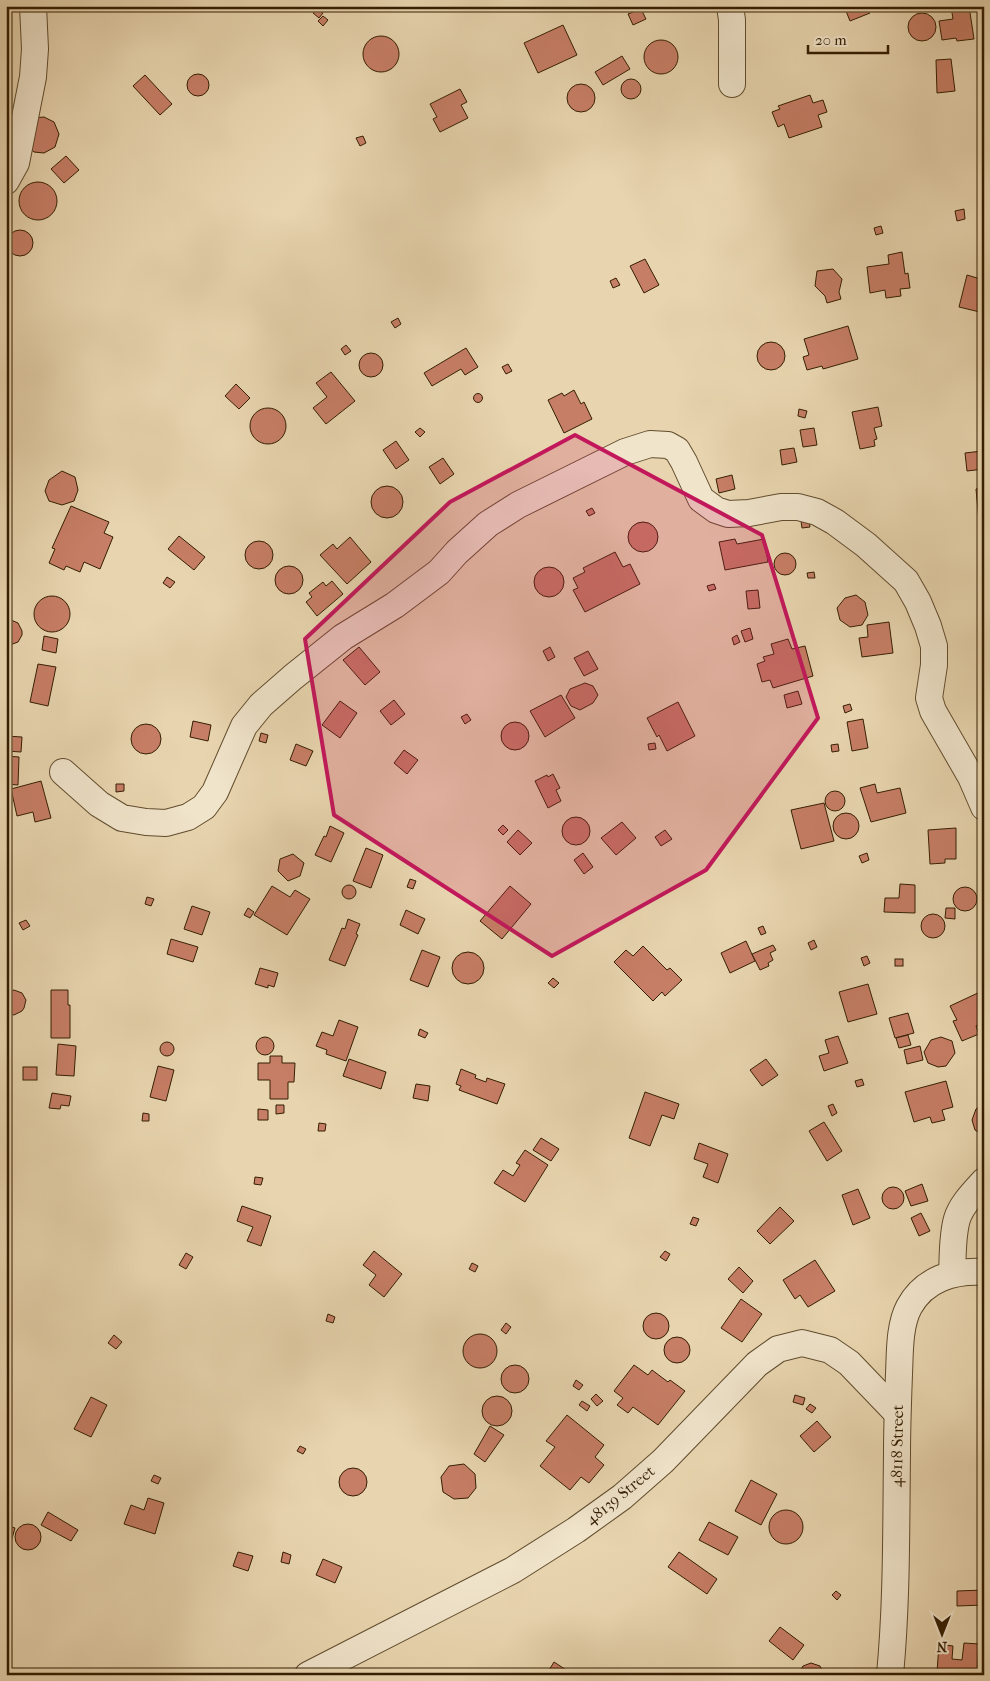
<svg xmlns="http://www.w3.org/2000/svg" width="990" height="1681" viewBox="0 0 990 1681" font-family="'IM FELL French Canon',serif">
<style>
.building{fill:#c77e66;stroke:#341e02}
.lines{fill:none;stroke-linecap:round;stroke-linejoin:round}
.minor-casing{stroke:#614c2d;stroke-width:28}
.minor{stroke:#f0e4cb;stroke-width:26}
.marked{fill:#c2185b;fill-opacity:0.2;stroke:#c2185b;stroke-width:4;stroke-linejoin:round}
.labels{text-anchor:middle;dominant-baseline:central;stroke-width:5;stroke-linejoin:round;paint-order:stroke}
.street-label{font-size:16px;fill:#341e02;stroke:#f0e4cb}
</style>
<rect width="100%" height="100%" fill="#e8d5af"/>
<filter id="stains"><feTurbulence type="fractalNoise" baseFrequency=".004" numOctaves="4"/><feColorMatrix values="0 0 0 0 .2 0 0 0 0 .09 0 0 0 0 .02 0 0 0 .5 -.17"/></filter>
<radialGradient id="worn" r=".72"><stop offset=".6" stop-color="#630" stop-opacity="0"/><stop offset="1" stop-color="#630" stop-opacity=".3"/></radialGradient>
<g class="building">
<polygon points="844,6 877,6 868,10 870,13 850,21"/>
<polygon points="951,6 969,6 974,39 957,41 956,38 942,40 939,21 953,19"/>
<polygon points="317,9 323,13 319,18 313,13"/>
<polygon points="641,9 646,19 633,25 628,14"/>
<circle cx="922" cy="27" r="14"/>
<polygon points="323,16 328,20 323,26 318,21"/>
<polygon points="563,25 577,55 538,73 524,43"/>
<circle cx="381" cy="54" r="18"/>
<circle cx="661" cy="57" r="17"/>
<polygon points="622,56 630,69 603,85 595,72"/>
<polygon points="951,59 955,91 937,93 936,60"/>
<circle cx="198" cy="85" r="11"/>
<polygon points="145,75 172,104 160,115 133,86"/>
<circle cx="631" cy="89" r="10"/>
<circle cx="581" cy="98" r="14"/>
<polygon points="460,89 467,102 461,105 468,118 440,132 433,119 437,117 430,104"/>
<polygon points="810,95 813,103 823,100 827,112 818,115 822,127 789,138 784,124 778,127 772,112 780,109 778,106"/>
<polygon points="44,117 54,122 59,134 55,147 44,153 34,152 23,142 32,118"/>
<polygon points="363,136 366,143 360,146 356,138"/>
<polygon points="66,156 79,170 64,183 51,169"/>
<circle cx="38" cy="201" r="19"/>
<polygon points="964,209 965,219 957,221 955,211"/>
<polygon points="881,226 883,233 876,235 874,228"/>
<circle cx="20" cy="243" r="13"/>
<polygon points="902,252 905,274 908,273 910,288 900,289 901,296 886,298 885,290 870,293 867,267 889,264 888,255"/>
<polygon points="645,259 659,285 644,293 630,266"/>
<polygon points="833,269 842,279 839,292 841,299 827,303 825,296 815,286 817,271"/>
<polygon points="967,275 984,280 984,313 959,307"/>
<polygon points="616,278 620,285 613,288 610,281"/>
<polygon points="398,318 401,324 395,328 391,322"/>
<polygon points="848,326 858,359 823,369 822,366 807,370 803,357 809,355 804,339"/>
<circle cx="771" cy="356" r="14"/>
<polygon points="346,345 351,351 345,355 341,349"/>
<polygon points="466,348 478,367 465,375 461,369 432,386 424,373"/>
<circle cx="371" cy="365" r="12"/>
<polygon points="508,364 512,371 506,374 502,367"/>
<polygon points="331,372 355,401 326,424 313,408 327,397 316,383"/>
<polygon points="236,384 250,398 239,409 225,396"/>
<polygon points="574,390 581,404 584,402 592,419 564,433 548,400 562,393 564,396"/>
<circle cx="478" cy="398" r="4.5"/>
<polygon points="878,407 882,426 874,428 877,439 874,440 875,446 860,449 852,412"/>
<circle cx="268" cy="426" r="18"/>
<polygon points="799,409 807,411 805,418 798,416"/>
<polygon points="420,428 425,432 420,437 415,432"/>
<polygon points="814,428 817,445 803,447 800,430"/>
<polygon points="396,441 409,460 396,469 383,450"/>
<polygon points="794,448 797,462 782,465 780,450"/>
<polygon points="982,451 984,469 967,471 965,453"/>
<polygon points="443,458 454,474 440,484 429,467"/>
<polygon points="62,471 75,477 78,490 74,501 62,505 49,501 45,491 49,480"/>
<polygon points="732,475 735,489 719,493 716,479"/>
<circle cx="387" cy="502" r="16"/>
<polygon points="984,488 984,521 979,522 976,489"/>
<polygon points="71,506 109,522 104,533 113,537 100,569 84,562 80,572 66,566 64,570 49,563 55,549 52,548"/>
<polygon points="592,508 595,513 589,516 586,511"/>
<polygon points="809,520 810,527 802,528 801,521"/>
<circle cx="643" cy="537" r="15"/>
<polygon points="179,536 205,557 194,570 168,549"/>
<polygon points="350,537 371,562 347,584 320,555 333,544 337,549"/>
<polygon points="735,539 737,544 764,539 768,562 725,570 719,542"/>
<circle cx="259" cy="555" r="14"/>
<polygon points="615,552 623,567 630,564 640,584 585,612 573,590 578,588 573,578 585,572 583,568"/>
<circle cx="785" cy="564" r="11"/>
<circle cx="289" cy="580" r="14"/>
<circle cx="549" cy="582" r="15"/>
<polygon points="814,572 815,578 808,578 807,573"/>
<polygon points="167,577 175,582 170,588 163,583"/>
<polygon points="332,581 343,594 317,616 306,602 312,597 309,593 323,582 326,586"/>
<polygon points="714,584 716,589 709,591 707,586"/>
<polygon points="758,590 760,608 748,609 746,591"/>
<polygon points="856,595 865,602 868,615 862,625 850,627 840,620 837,608 845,598"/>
<circle cx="52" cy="614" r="18"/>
<polygon points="11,620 18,623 22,631 22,635 18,642 10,645 6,644 6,621"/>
<polygon points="889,622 893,653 862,657 859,638 868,637 867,625"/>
<polygon points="750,628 753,639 745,642 741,631"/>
<polygon points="737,635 740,642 734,645 732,638"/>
<polygon points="44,636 58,639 56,653 42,650"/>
<polygon points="788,639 792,649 805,646 813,676 773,688 770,680 762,682 757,664 765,661 763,657 774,654 771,644"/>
<polygon points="359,647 380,672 365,685 343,660"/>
<polygon points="550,647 555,657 548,661 543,651"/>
<polygon points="588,651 598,669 584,676 574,658"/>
<polygon points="38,664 56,667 48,706 30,702"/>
<polygon points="585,683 593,686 598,695 593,703 580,710 571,706 566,697 570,689"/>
<polygon points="798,691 802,704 787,708 784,695"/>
<polygon points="561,695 575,718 545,737 530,711"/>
<polygon points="394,700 405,714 391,725 380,711"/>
<polygon points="340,701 357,713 340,738 322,725"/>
<polygon points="678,702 695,736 667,751 659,735 657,737 647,718"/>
<polygon points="850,704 852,710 845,713 843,706"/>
<polygon points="467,714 471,720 465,724 461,717"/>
<polygon points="863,719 868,748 852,751 847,722"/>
<polygon points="193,721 211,725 208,741 190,737"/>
<circle cx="515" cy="736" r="14"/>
<circle cx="146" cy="739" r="15"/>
<polygon points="261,733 268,735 266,743 259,741"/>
<polygon points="6,736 22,737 21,752 6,751"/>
<polygon points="655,743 656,749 649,750 648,744"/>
<polygon points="296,744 313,751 306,766 290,760"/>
<polygon points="838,744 839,751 832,752 831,745"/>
<polygon points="404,750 418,760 407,774 394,763"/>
<polygon points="6,756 19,757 18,785 6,784"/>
<polygon points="553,774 560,788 556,790 561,801 548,808 535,781 547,775 548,777"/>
<polygon points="41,781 51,818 35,822 33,812 17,816 11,789"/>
<polygon points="116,784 124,784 124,791 116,792"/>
<polygon points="875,784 877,793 900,788 906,813 871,822 860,788"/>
<circle cx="835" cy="801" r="10"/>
<polygon points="824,803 834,841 801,849 791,810"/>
<circle cx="846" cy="826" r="13"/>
<circle cx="576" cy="831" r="14"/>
<polygon points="622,822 636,838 616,855 601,838"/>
<polygon points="503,825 508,830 503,835 498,830"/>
<polygon points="330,826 344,833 331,862 315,855 324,836 326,837"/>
<polygon points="956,828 956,859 945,859 945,863 930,864 928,830"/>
<polygon points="518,830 532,843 520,855 507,842"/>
<polygon points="665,830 672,839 661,846 655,837"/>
<polygon points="366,848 383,855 371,888 353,881"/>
<polygon points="583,853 593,867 584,874 574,860"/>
<polygon points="867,853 869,860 862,863 859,856"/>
<polygon points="293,854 304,863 300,876 288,881 278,871 280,859"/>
<polygon points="410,879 416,881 413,889 407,887"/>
<polygon points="900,884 915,885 915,913 884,912 885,898 899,898"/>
<circle cx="349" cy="892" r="7"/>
<polygon points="272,886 290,897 295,890 310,899 287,935 254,915"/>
<polygon points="510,886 531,904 502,939 480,921"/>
<circle cx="965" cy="899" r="12"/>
<polygon points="147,897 154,899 151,906 145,904"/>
<polygon points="192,906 210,912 202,935 184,929"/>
<polygon points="248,908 254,912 250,918 244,915"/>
<polygon points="946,908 955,908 955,919 945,918"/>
<polygon points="406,910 425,919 418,934 400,925"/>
<circle cx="933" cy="926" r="12"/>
<polygon points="348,919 360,924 356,934 358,935 345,966 329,960 342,928 345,929"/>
<polygon points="26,920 30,926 23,930 19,923"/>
<polygon points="763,926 766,933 761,935 758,928"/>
<polygon points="171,939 198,947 193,962 167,954"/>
<polygon points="814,940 817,947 811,950 808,943"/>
<polygon points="746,941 755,961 730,973 721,953"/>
<polygon points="773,945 776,950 770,953 773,960 768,963 769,966 760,970 752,954"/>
<polygon points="643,946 667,970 670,968 682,980 665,996 662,992 653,1001 614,962 626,950 633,956"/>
<polygon points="422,950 440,957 428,987 410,980"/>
<circle cx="468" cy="968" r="16"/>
<polygon points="867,956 870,963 864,966 861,958"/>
<rect x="895" y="959" width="8" height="7"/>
<polygon points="260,968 278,973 274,987 268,985 268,988 255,984"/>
<polygon points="553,978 559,983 554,988 548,983"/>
<polygon points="868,984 877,1014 848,1022 839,992"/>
<polygon points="14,990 22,993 26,1000 24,1008 22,1011 14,1015 6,1013 6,993"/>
<polygon points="51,990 68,990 68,1005 70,1005 70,1038 51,1038"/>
<polygon points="980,992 984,1000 984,1023 976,1026 979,1034 962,1041 953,1021 957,1020 950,1006"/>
<polygon points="908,1013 914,1033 895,1038 889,1018"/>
<polygon points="339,1020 358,1027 346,1061 326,1054 327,1050 316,1046 322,1032 333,1036"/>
<polygon points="420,1029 428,1033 425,1038 418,1035"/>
<polygon points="908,1035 911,1045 899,1048 896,1038"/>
<polygon points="838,1036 848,1063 824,1071 819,1056 829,1053 825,1040"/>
<circle cx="265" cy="1046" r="9"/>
<polygon points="941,1037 952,1041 955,1053 946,1066 938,1067 928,1063 924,1052 931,1040"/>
<circle cx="167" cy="1049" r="7"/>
<polygon points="58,1044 76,1046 74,1076 56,1075"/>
<polygon points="920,1046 923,1060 907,1064 904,1050"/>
<polygon points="270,1056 282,1056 282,1063 295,1063 294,1082 288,1082 288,1099 270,1099 270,1080 258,1080 258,1063 270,1063"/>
<polygon points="349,1059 386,1072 381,1089 343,1076"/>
<polygon points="766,1059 778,1075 762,1086 750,1070"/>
<polygon points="158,1066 174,1070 166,1101 150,1097"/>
<rect x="23" y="1067" width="14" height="13"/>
<polygon points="461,1069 476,1075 475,1078 486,1082 487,1078 505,1084 497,1104 459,1090 461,1086 456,1084"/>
<polygon points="862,1079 864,1085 857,1087 855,1081"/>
<polygon points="946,1081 953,1107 942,1110 945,1120 932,1123 930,1117 914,1122 905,1092"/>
<polygon points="416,1084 430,1086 428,1101 413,1098"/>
<polygon points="645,1092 679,1104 674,1119 662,1115 650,1146 629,1138"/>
<polygon points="52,1093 71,1096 69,1106 61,1105 60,1109 49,1108"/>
<polygon points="833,1104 837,1113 832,1116 828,1106"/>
<polygon points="984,1104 984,1136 975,1130 972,1120 976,1109"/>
<polygon points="276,1105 284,1105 284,1113 276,1114"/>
<polygon points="258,1109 268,1110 268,1120 258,1120"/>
<polygon points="143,1113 149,1114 149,1121 142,1121"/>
<polygon points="824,1122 842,1151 827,1161 809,1131"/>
<polygon points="319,1123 326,1124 325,1131 318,1131"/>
<polygon points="541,1138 559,1149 551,1161 533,1150"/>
<polygon points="699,1143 728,1154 718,1183 703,1177 708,1164 694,1159"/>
<polygon points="525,1150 548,1165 525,1202 494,1183 503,1170 513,1176 520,1165 516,1163"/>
<polygon points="255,1177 263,1178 261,1185 254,1184"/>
<polygon points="922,1184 928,1201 911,1206 905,1191"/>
<circle cx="893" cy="1198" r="11"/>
<polygon points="858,1189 870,1218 853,1225 842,1195"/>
<polygon points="242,1206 271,1216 261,1246 247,1241 253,1227 237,1221"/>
<polygon points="780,1207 794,1221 770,1244 757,1231"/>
<polygon points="921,1213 930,1231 919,1236 911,1218"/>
<polygon points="693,1217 699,1219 696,1226 690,1224"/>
<polygon points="374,1251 402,1274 384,1297 369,1285 376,1275 363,1265"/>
<polygon points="665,1251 670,1254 666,1261 660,1257"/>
<polygon points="186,1253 193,1257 186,1269 179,1265"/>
<polygon points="815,1260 835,1291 808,1307 800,1295 795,1299 783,1280"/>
<polygon points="472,1263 478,1266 475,1272 469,1269"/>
<polygon points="739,1267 753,1281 743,1293 728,1279"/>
<polygon points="741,1299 762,1314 742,1342 721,1328"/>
<circle cx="656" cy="1326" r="13"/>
<polygon points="328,1314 335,1317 333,1323 326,1321"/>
<polygon points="506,1323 511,1327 506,1334 501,1330"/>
<circle cx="480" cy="1351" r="17"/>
<polygon points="114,1335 122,1342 116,1349 108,1343"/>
<circle cx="677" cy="1350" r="13"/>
<circle cx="515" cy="1379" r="14"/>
<polygon points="634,1365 648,1375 652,1370 668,1382 670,1380 685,1391 658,1425 633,1407 628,1413 617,1405 623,1398 614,1391"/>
<polygon points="576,1380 583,1385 579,1390 573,1386"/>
<polygon points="596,1394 603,1401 597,1406 591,1399"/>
<polygon points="795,1395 805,1398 803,1405 793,1402"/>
<circle cx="497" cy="1411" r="15"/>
<polygon points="91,1397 107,1405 91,1437 74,1429"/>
<polygon points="582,1401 590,1406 587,1411 579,1405"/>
<polygon points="810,1404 816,1408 812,1413 806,1409"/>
<polygon points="567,1415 604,1445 595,1457 604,1465 589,1483 581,1477 570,1490 540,1466 555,1447 546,1441"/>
<polygon points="817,1421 831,1437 814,1452 800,1436"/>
<polygon points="490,1426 504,1435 485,1462 474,1454"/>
<polygon points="300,1446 306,1449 303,1454 297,1451"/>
<polygon points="464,1464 475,1474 476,1488 468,1498 454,1499 443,1492 441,1477 449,1466"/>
<circle cx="353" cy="1482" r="14"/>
<polygon points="154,1475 161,1478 158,1484 151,1481"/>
<polygon points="751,1480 777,1494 761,1525 735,1511"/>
<polygon points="148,1498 164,1503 155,1534 124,1524 131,1505 144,1510"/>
<circle cx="786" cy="1527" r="17"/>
<polygon points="48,1512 78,1530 71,1541 41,1525"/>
<polygon points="709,1522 738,1537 728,1555 699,1540"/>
<circle cx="28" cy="1537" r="13"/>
<polygon points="6,1525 15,1528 11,1542 6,1540"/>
<polygon points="238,1552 253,1556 248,1571 233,1566"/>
<polygon points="283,1552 291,1555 289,1564 281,1562"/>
<polygon points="679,1552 717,1579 707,1594 668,1567"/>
<polygon points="323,1559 342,1567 335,1583 316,1575"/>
<polygon points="984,1590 984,1605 957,1606 957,1591"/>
<polygon points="836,1591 841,1595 837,1600 832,1595"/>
<polygon points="780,1627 804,1645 793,1660 769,1641"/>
<polygon points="964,1643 979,1644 977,1675 937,1672 939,1644 953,1646 952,1659 962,1660"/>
<polygon points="554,1662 571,1673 570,1675 546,1675"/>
<polygon points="811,1663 820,1666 824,1675 798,1675 803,1666"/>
</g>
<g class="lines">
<g class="minor-casing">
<g id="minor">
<polyline points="730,6 732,20 732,84"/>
<polyline points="6,181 16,163 33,77 35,49 33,6"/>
<polyline points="63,772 99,804 122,818 146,822 166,823 188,817 204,807 215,792 244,726 261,705 293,677 343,637 395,605 439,572 457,552 488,524 518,505 625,452 650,444 668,445 677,450 684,462 701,499 716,510 728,514 749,513 781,507 798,507 817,512 835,522 866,545 906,581 918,602 928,626 934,646 934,665 929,698 933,711 971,777 984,807"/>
<path d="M952 1274C953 1256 952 1236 957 1219 961 1205 974 1192 984 1181"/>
<polyline points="308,1675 513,1570 576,1530 622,1497 663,1461 757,1364 778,1349 802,1343 830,1350 849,1363 897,1413"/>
<path d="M890 1675C897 1601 896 1528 897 1454 897 1427 898 1401 899 1374 900 1353 899 1326 909 1307 924 1279 954 1270 984 1272"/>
</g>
</g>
<use href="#minor" class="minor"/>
</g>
<path class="marked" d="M575 435 762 535 818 718 706 870 552 956 334 815 305 639 450 502Z"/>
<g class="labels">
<g class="street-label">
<text transform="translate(897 1446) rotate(-89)">48118 Street</text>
<text transform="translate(620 1495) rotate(-39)">48139 Street</text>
</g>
</g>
<rect width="990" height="1681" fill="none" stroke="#e8d5af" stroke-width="25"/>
<rect x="8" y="8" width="975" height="1666" fill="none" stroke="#341e02" stroke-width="2.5"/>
<rect x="12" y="12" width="965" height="1656" fill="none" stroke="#341e02"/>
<g transform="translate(942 1634) rotate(180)" stroke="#f0e4cb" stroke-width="4" paint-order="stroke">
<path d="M0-4L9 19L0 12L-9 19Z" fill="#341e02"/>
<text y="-8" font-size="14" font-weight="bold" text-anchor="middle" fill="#341e02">N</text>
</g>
<path d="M808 45v8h80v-8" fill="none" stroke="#341e02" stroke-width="2.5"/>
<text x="815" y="45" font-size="15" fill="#341e02" stroke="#f0e4cb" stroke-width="4" paint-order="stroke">20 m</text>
<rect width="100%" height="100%" filter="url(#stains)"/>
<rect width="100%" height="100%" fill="url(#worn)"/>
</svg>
